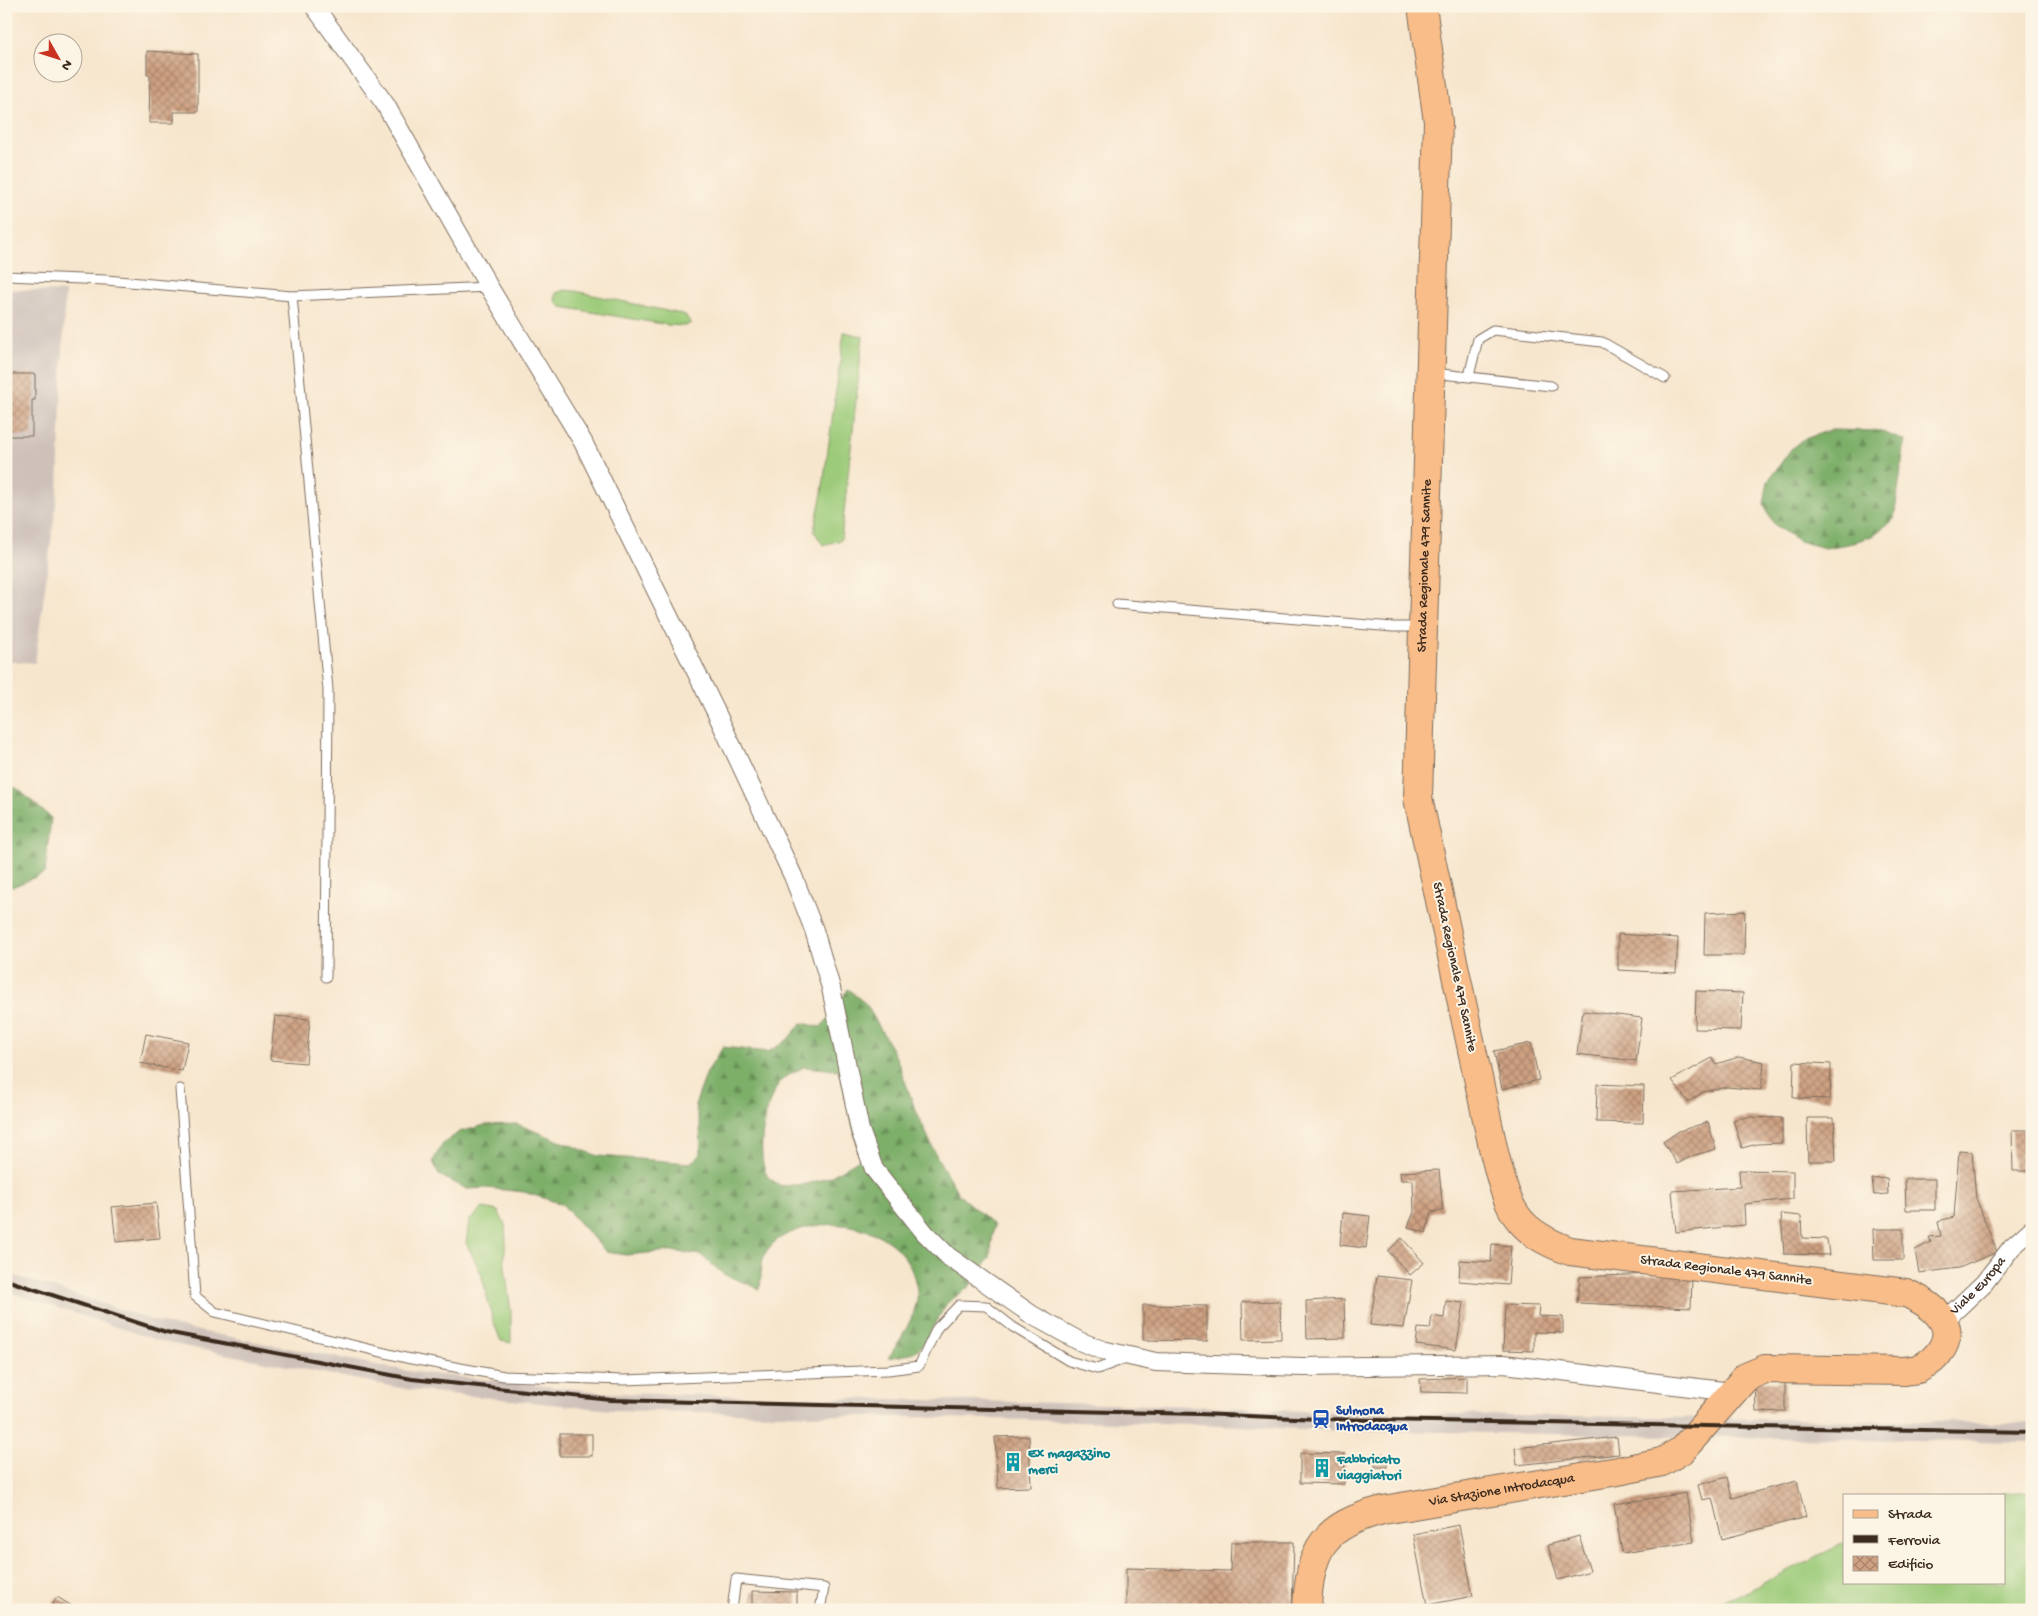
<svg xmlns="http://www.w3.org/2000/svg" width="2038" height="1616" viewBox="0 0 2038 1616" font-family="'Gochi Hand',sans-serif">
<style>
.industrial{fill:#cec1ba}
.grass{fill:#9ccb79;stroke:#6c7a4c}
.forest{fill:url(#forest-firs);stroke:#5c6c44;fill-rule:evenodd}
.building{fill:url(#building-cross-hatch)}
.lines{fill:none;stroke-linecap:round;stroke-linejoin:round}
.service-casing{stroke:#7d6c5c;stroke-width:11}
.minor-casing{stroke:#7d6c5c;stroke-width:20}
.primary-casing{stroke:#7d6c5c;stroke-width:30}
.service{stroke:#fff;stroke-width:9}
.minor{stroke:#fff;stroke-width:18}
.primary{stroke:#f8bd89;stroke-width:28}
.rail{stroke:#3b2a1e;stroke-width:4}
.labels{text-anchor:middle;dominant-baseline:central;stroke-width:4;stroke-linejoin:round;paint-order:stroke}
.street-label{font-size:14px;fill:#3b2a1e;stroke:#fcf5e5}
.transit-label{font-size:14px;font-weight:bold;fill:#164399;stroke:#fcf5e5;text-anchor:start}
.culture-label{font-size:14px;font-weight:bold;fill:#0d838f;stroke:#fcf5e5;text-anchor:start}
</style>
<defs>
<pattern id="forest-firs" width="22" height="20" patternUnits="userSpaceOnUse" patternTransform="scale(1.25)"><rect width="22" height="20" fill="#7daf69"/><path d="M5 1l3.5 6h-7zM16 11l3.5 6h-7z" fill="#688f56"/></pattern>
<pattern id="building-cross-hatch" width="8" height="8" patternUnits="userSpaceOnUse" patternTransform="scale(1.25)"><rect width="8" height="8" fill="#cea182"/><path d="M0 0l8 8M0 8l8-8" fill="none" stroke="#a8836a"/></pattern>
</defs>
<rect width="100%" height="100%" fill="#fcf5e5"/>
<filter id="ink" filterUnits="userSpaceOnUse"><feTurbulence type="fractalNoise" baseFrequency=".02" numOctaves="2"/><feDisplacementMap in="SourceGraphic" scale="10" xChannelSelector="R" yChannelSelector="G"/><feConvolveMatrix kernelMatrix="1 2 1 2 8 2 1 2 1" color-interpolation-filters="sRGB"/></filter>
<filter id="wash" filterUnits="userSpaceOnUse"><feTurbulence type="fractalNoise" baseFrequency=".0096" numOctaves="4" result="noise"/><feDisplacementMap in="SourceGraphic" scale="20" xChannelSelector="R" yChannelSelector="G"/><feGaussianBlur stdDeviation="1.12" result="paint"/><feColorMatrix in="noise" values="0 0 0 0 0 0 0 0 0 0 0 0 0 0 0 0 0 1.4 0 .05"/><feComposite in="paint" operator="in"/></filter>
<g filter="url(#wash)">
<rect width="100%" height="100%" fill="#f7e6ce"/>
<g class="industrial">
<polygon points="6,289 65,292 58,489 35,663 6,661"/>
<polygon points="6,1273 168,1325 413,1372 612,1393 1199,1406 1321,1412 2005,1423 2032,1424 2032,1442 1320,1430 1198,1424 611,1410 411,1390 163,1342 6,1291"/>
</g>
<g class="grass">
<polygon points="564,290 575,291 685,315 691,323 685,326 668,325 562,307 555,301 556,293"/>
<polygon points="844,332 863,336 841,540 823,545 814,531 822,493"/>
<polygon points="483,1208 498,1211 505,1225 506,1241 504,1259 511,1312 511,1343 501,1341 493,1321 481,1273 466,1243 469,1221"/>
<polygon points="2032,1492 2032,1610 1695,1610 1737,1596 1844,1543 1844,1582 2004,1582 2004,1495 1990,1495"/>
</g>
<g class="forest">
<polygon points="1830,430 1880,431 1905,441 1894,519 1872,536 1848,544 1825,548 1799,541 1774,524 1764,504 1768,481 1792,448 1802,440"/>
<polygon points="6,783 19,790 51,818 45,873 12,887 6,883"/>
<path d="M848 989 866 1004 880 1028 897 1059 914 1106 937 1157 959 1195 994 1225 990 1257 969 1287 947 1303 922 1346 911 1354 888 1358C900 1341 913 1320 917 1300 918 1293 916 1284 914 1277 899 1228 836 1214 793 1232 782 1236 773 1241 766 1252 761 1258 761 1280 760 1289L723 1274 701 1255 670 1251 626 1255 606 1252 562 1204 524 1192 486 1188 467 1189 439 1175 433 1161 442 1145 459 1132 485 1125 517 1124 598 1156 690 1163 701 1154 700 1125 695 1105 707 1072 723 1047 768 1052 787 1040 802 1023 820 1027 830 1017ZM804 1067 839 1070 861 1158 830 1177 807 1184 781 1186C777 1183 771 1180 768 1177 754 1156 765 1094 784 1078 790 1074 798 1070 804 1067Z"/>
</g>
<g id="blocks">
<g class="building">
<polygon points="147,51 198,54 198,112 174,112 174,123 149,123 150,75 147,75"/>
<polygon points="6,374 35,374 35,400 32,400 32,436 6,436"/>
<polygon points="1745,911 1744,955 1704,955 1705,913"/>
<polygon points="1618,934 1678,938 1676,973 1618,970"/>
<polygon points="1696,991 1743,993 1741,1030 1695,1029"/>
<polygon points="1583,1011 1642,1018 1636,1061 1577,1054"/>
<polygon points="275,1016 310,1019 306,1063 270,1060"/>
<polygon points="146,1034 188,1042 182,1071 140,1063"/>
<polygon points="1531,1043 1539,1080 1502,1089 1494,1051"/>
<polygon points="1739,1057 1764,1062 1761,1090 1727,1087 1703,1092 1688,1102 1672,1080 1712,1058 1716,1064"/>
<polygon points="1794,1062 1831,1064 1830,1099 1793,1098"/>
<polygon points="1597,1084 1644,1086 1643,1123 1596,1122"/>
<polygon points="1746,1117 1782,1118 1782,1143 1757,1144 1742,1148 1733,1120"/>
<polygon points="1807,1118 1834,1118 1836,1161 1808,1161"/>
<polygon points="1708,1122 1716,1149 1692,1156 1677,1164 1663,1142 1679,1131"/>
<polygon points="2012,1130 2032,1130 2032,1171 2013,1171"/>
<polygon points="1959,1151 1972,1152 1976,1198 1997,1252 1959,1268 1919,1273 1915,1250 1931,1242 1929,1237 1941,1236 1938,1221 1954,1217"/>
<polygon points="1439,1170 1443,1211 1431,1212 1426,1233 1408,1227 1414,1212 1413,1180 1401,1180 1400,1172"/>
<polygon points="1739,1170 1793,1171 1793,1199 1744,1204 1745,1225 1676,1232 1672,1191 1740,1187"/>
<polygon points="1887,1178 1888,1194 1874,1195 1872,1179"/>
<polygon points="1905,1179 1935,1179 1935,1210 1906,1210"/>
<polygon points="156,1203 160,1238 116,1242 112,1207"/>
<polygon points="1343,1213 1370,1216 1366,1248 1340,1245"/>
<polygon points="1781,1214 1801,1216 1802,1238 1827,1239 1829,1255 1784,1254"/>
<polygon points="1873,1229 1903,1229 1903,1260 1874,1260"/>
<polygon points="1402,1238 1424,1263 1410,1275 1388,1251"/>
<polygon points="1492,1244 1511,1246 1508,1285 1459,1281 1460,1260 1491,1262"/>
<polygon points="1676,1273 1692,1278 1691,1308 1577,1303 1580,1277"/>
<polygon points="1377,1276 1412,1280 1404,1328 1370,1325"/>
<polygon points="1344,1299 1345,1338 1307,1339 1306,1301"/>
<polygon points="1280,1301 1281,1339 1243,1340 1242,1302"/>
<polygon points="1446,1301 1464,1303 1456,1350 1416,1345 1418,1328 1430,1329 1432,1316 1444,1318"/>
<polygon points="1143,1305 1207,1306 1207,1341 1143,1340"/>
<polygon points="1505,1305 1539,1306 1538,1316 1563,1317 1563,1333 1534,1332 1534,1351 1503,1350"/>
<polygon points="1467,1377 1467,1393 1421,1392 1420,1379"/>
<polygon points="1755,1381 1785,1381 1785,1411 1756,1412"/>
<rect x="560" y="1434" width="32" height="22"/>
<polygon points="1029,1436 1031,1487 998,1488 995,1437"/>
<polygon points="1617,1437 1619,1454 1517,1465 1515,1448"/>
<polygon points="1300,1453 1345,1454 1344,1484 1300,1483"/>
<rect x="1375" y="1456" width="12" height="11"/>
<polygon points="1727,1477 1732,1498 1797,1481 1806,1517 1722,1539 1712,1498 1702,1500 1698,1485"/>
<polygon points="1686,1493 1694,1542 1622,1553 1614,1504"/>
<polygon points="1459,1525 1473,1596 1427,1605 1413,1534"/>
<polygon points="1579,1536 1590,1571 1558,1580 1548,1545"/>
<polygon points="1231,1542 1294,1542 1292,1610 1126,1610 1126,1568 1230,1571"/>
<polygon points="752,1591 797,1592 797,1610 752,1610"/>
<polygon points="57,1597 72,1606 69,1610 49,1610"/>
</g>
</g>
</g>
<g filter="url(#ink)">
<use href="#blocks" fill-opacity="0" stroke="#7d6c5c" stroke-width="1"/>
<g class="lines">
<g class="service-casing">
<g id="service">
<polyline points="6,276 106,280 292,296 489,287"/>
<polyline points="292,296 328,690 326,977"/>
<polyline points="1433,373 1551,386"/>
<polyline points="1469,376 1478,339 1493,330 1602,342 1665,378"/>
<polyline points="1117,604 1393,627 1420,627"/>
<polyline points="180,1089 195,1296 215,1312 406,1358 504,1376 624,1380 888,1370 919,1366 937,1328 959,1305 986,1306 1013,1327 1069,1361 1097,1369 1127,1358"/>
<polyline points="732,1610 736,1579 824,1588 820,1610"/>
</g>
</g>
<g class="minor-casing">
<g id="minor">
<polyline points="314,6 385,104 489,287 583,442 715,710 793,876 814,930 831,988 860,1130 874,1169 925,1233 949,1257 1032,1315 1079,1341 1102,1350 1156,1362 1303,1367 1504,1364 1731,1392"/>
<path id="s1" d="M1944 1321 1984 1283 2012 1247 2032 1229"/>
</g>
</g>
<g class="primary-casing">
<g id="primary">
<path id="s2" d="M1307 1610C1309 1548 1324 1525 1383 1510L1618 1471 1662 1462 1682 1450 1746 1377 1765 1369 1905 1371C1910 1370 1916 1370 1920 1368 1937 1360 1954 1339 1943 1321 1935 1307 1920 1299 1906 1293L1570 1251C1512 1230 1508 1207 1494 1152L1418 798 1438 122 1422 6"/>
</g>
</g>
<use href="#service" class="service"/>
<use href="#minor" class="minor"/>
<use href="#primary" class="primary"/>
<polyline class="rail" points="6,1280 166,1332 412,1379 611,1400 1199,1414 1321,1419 2032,1432"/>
</g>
</g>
<defs>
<g id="station-bare" transform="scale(1.5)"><path d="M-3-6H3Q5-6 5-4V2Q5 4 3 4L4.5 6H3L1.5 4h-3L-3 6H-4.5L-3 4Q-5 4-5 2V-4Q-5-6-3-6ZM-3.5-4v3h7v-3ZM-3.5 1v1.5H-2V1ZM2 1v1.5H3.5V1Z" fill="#1a4fb4" stroke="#fcf5e5" stroke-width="2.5" paint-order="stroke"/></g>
<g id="building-bare" transform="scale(1.5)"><path d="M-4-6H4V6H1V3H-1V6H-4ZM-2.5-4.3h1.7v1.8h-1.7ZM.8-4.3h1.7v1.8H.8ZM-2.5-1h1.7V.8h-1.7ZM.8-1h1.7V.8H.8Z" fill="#0f9aa8" stroke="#fcf5e5" stroke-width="2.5" paint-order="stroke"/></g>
</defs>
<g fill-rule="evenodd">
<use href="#station-bare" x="1321" y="1419"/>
<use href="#building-bare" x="1013" y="1462"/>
<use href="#building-bare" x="1322" y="1468"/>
</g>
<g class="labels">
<g class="street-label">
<text stroke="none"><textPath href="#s2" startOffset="1891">Strada Regionale 479 Sannite</textPath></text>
<text transform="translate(1454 967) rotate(78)">Strada Regionale 479 Sannite</text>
<text transform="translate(1726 1271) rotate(7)">Strada Regionale 479 Sannite</text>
<text stroke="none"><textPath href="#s1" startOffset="49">Viale Europa</textPath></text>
<text stroke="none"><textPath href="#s2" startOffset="260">Via Stazione Introdacqua</textPath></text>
</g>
<g class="transit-label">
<text x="1336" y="1411">Sulmona<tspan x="1336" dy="16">Introdacqua</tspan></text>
</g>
<g class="culture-label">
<text x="1028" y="1454">Ex magazzino<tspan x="1028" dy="16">merci</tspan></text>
<text x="1337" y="1460">Fabbricato<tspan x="1337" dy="16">viaggiatori</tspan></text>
</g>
</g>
<rect width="2038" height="1616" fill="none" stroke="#fcf5e5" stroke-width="25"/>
<rect x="1843" y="1494" width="162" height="90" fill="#fcf5e5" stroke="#afa495"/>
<rect x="1853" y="1510" width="25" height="8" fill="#f8bd89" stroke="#afa495"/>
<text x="1888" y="1518" font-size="15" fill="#3b2a1e">Strada</text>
<rect x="1853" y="1535" width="25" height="8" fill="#3b2a1e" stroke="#afa495"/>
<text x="1888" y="1544" font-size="15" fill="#3b2a1e">Ferrovia</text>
<rect x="1853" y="1556" width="25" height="15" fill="url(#building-cross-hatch)" stroke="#afa495"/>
<text x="1888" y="1568" font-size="15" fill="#3b2a1e">Edificio</text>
<g transform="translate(58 58) rotate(129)"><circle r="24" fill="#fcf5e5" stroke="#afa495"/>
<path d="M0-4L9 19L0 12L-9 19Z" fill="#c8321e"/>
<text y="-8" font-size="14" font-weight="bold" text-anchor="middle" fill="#3b2a1e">N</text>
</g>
</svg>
